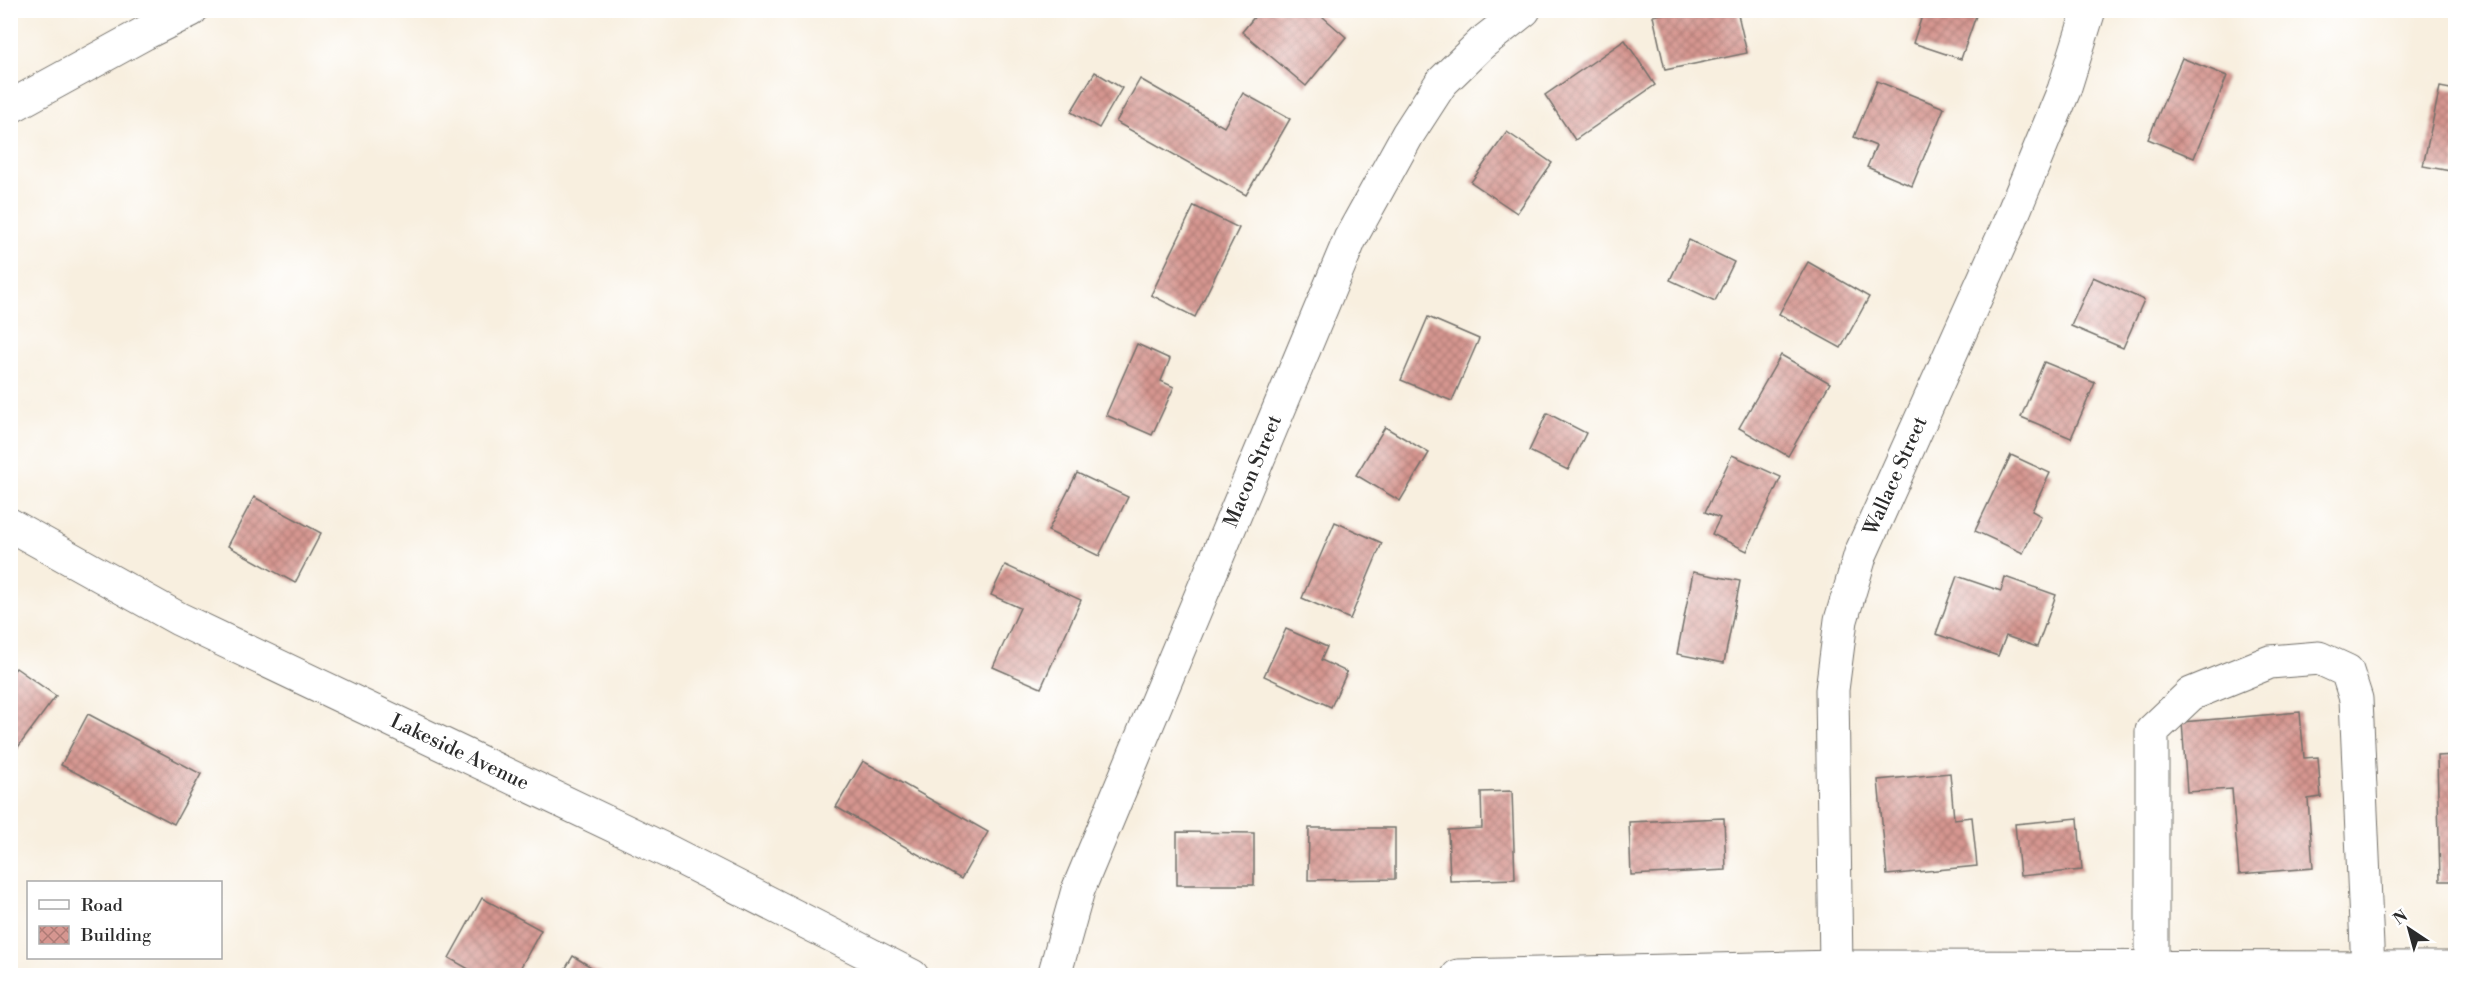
<svg xmlns="http://www.w3.org/2000/svg" width="2466" height="986" viewBox="0 0 2466 986" font-family="'Libre Bodoni',serif">
<style>
.building{fill:url(#building-cross-hatch)}
.lines{fill:none;stroke-linecap:round;stroke-linejoin:round}
.minor-casing{stroke:#73706a;stroke-width:35}
.minor{stroke:#fff;stroke-width:33}
.labels{text-anchor:middle;dominant-baseline:central;stroke-width:4.5;stroke-linejoin:round;paint-order:stroke}
.street-label{font-size:20px;fill:#2b2b2b;stroke:#fff}
</style>
<defs>
<pattern id="building-cross-hatch" width="8" height="8" patternUnits="userSpaceOnUse" patternTransform="scale(1.5)"><rect width="8" height="8" fill="#d69690"/><path d="M0 0l8 8M0 8l8-8" fill="none" stroke="#ae7b76"/></pattern>
</defs>
<rect width="100%" height="100%" fill="#fff"/>
<filter id="ink" filterUnits="userSpaceOnUse"><feTurbulence type="fractalNoise" baseFrequency=".0167" numOctaves="2"/><feDisplacementMap in="SourceGraphic" scale="12" xChannelSelector="R" yChannelSelector="G"/><feConvolveMatrix kernelMatrix="1 2 1 2 8 2 1 2 1" color-interpolation-filters="sRGB"/></filter>
<filter id="wash" filterUnits="userSpaceOnUse"><feTurbulence type="fractalNoise" baseFrequency=".008" numOctaves="4" result="noise"/><feDisplacementMap in="SourceGraphic" scale="24" xChannelSelector="R" yChannelSelector="G"/><feGaussianBlur stdDeviation="1.35" result="paint"/><feColorMatrix in="noise" values="0 0 0 0 0 0 0 0 0 0 0 0 0 0 0 0 0 1.4 0 .05"/><feComposite in="paint" operator="in"/></filter>
<g filter="url(#wash)">
<rect width="100%" height="100%" fill="#f8efdf"/>
<g id="blocks">
<g class="building">
<polygon points="1260,10 1315,10 1346,37 1306,86 1242,32"/>
<polygon points="1679,10 1737,10 1747,53 1665,70 1653,16"/>
<polygon points="1924,10 1978,10 1961,59 1913,43"/>
<polygon points="1625,40 1655,85 1575,140 1545,95"/>
<polygon points="2182,58 2227,76 2194,158 2148,139"/>
<polygon points="1095,72 1122,88 1099,128 1071,112"/>
<polygon points="1140,79 1224,127 1243,93 1290,119 1246,195 1116,122"/>
<polygon points="1877,81 1944,108 1912,186 1867,167 1876,146 1854,137"/>
<polygon points="2440,87 2456,90 2456,172 2423,166"/>
<polygon points="1507,132 1552,163 1517,213 1471,182"/>
<polygon points="1194,206 1239,228 1195,317 1151,295"/>
<polygon points="1689,240 1734,262 1715,301 1670,280"/>
<polygon points="1808,262 1869,297 1841,348 1779,314"/>
<polygon points="2093,277 2144,300 2123,348 2071,326"/>
<polygon points="1428,317 1479,339 1452,401 1401,380"/>
<polygon points="1137,344 1170,359 1161,381 1174,387 1152,435 1106,415"/>
<polygon points="1781,355 1830,383 1788,456 1739,428"/>
<polygon points="2044,362 2095,383 2071,438 2021,417"/>
<polygon points="1547,413 1586,433 1568,470 1529,451"/>
<polygon points="1385,427 1429,453 1400,501 1356,475"/>
<polygon points="1732,455 1781,477 1747,551 1712,534 1720,518 1705,512"/>
<polygon points="2011,455 2050,473 2032,511 2041,516 2023,553 1975,531"/>
<polygon points="1077,473 1128,497 1099,556 1048,531"/>
<polygon points="254,497 321,533 295,583 228,546"/>
<polygon points="1335,522 1382,543 1350,619 1302,598"/>
<polygon points="1005,565 1081,600 1041,688 993,667 1020,608 991,595"/>
<polygon points="1693,572 1740,581 1724,663 1677,654"/>
<polygon points="1957,576 2001,591 2005,577 2056,595 2037,647 2006,636 1998,656 1936,634"/>
<polygon points="1286,629 1327,647 1321,660 1347,672 1331,707 1264,676"/>
<polygon points="16,668 56,696 10,758 10,675"/>
<polygon points="2300,712 2304,758 2318,757 2321,797 2308,799 2313,868 2239,874 2232,789 2187,792 2182,722"/>
<polygon points="88,714 201,774 174,824 61,765"/>
<polygon points="2456,755 2456,881 2440,881 2437,756"/>
<polygon points="863,761 988,832 961,879 836,807"/>
<polygon points="1950,773 1954,819 1972,817 1977,866 1887,875 1878,780"/>
<polygon points="1512,791 1515,879 1450,881 1448,830 1482,828 1481,792"/>
<polygon points="1724,818 1726,870 1631,875 1629,822"/>
<polygon points="2078,818 2082,870 2020,876 2015,824"/>
<polygon points="1309,828 1395,828 1395,879 1308,880"/>
<polygon points="1177,832 1254,833 1254,885 1177,885"/>
<polygon points="482,898 541,930 516,976 481,976 449,958"/>
<polygon points="573,956 606,976 561,976"/>
</g>
</g>
</g>
<g filter="url(#ink)">
<use href="#blocks" fill-opacity="0" stroke="#73706a" stroke-width="1.5"/>
<g class="lines">
<g class="minor-casing">
<g id="minor">
<polyline points="10,107 145,33 191,10"/>
<path id="s1" d="M10 525 179 619 667 851 912 976"/>
<path id="s2" d="M1836 967 1832 690 1841 620 1861 553 2007 228 2064 90 2089 10"/>
<polyline points="2152,968 2152,731 2191,694 2270,662 2319,658 2347,671 2356,699 2368,969"/>
<path id="s3" d="M1054 976 1078 890 1350 239 1408 134 1441 83 1482 43 1524 10"/>
<polyline points="1458,976 1836,967 2456,968"/>
</g>
</g>
<use href="#minor" class="minor"/>
</g>
</g>
<g class="labels">
<g class="street-label">
<text stroke="none"><textPath href="#s3" startOffset="543">Macon Street</textPath></text>
<text stroke="none"><textPath href="#s2" startOffset="502">Wallace Street</textPath></text>
<text stroke="none"><textPath href="#s1" startOffset="504">Lakeside Avenue</textPath></text>
</g>
</g>
<rect width="2466" height="986" fill="none" stroke="#fff" stroke-width="36"/>
<rect x="27" y="881" width="195" height="78" fill="#ffffff" stroke="#aaaaaa" stroke-width="1.5"/>
<rect x="39" y="900" width="30" height="9" fill="#ffffff" stroke="#aaaaaa" stroke-width="1.5"/>
<text x="81" y="911" font-size="18" fill="#2b2b2b">Road</text>
<rect x="39" y="926" width="30" height="18" fill="url(#building-cross-hatch)" stroke="#aaaaaa" stroke-width="1.5"/>
<text x="81" y="941" font-size="18" fill="#2b2b2b">Building</text>
<g transform="translate(2409 929) rotate(324)" stroke="#ffffff" stroke-width="4.5" paint-order="stroke">
<path d="M0-4.5L10 22L0 15L-10 22Z" fill="#2b2b2b"/>
<text y="-9" font-size="16" font-weight="bold" text-anchor="middle" fill="#2b2b2b">N</text>
</g>
</svg>
